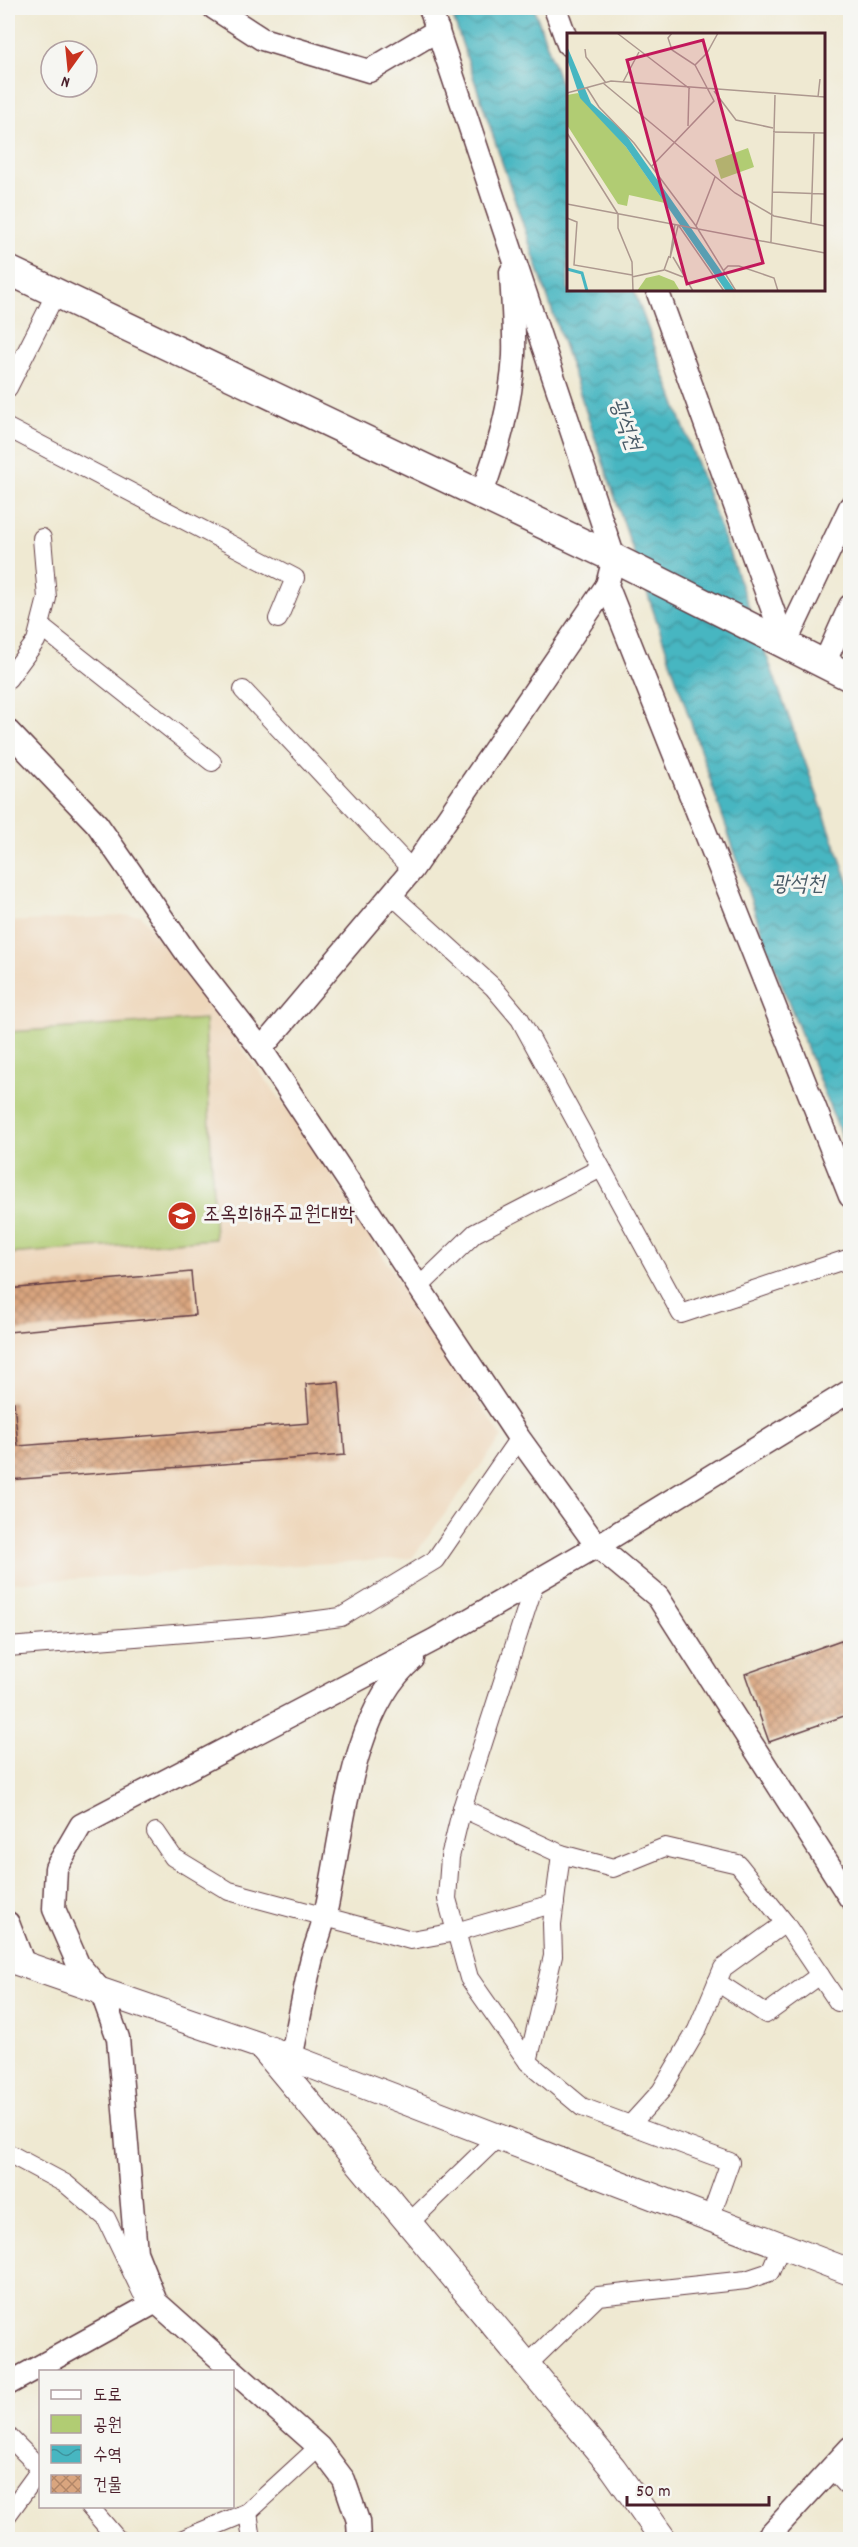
<svg xmlns="http://www.w3.org/2000/svg" width="858" height="2547" viewBox="0 0 858 2547" font-family="Dekko,'Poor Story',sans-serif">
<style>
.built{fill:#eed7bb}
.green{fill:#b1cc73;stroke:#7e764f;stroke-width:1.5}
.water{fill:url(#water-waves);stroke:#486a76;stroke-width:1.5}
.building{fill:url(#building-cross-hatch)}
.lines{fill:none;stroke-linecap:round;stroke-linejoin:round}
.minor-casing{stroke:#633d44;stroke-width:20}
.tertiary-casing{stroke:#633d44;stroke-width:25}
.secondary-casing{stroke:#633d44;stroke-width:28}
.primary-casing{stroke:#633d44;stroke-width:31}
.minor{stroke:#fff;stroke-width:18}
.tertiary{stroke:#fff;stroke-width:22}
.secondary{stroke:#fff;stroke-width:26}
.primary{stroke:#fff;stroke-width:28}
.labels{text-anchor:middle;dominant-baseline:central;stroke-width:6;stroke-linejoin:round;paint-order:stroke}
.poi-label{font-size:21px;fill:#4a1f2b;stroke:#f6f6f2;text-anchor:start}
.water-label{font-size:22px;font-style:italic;fill:#495b67;stroke:#f6f6f2}
.inset-river{fill:none;stroke:#47b6c1;stroke-width:3}
.inset-road{fill:none;stroke:#ad988f;stroke-width:1.5}
.view{fill:#c2185b;fill-opacity:0.15;stroke:#c2185b;stroke-width:3}
.inset-edge{fill:none;stroke:#4a1f2b;stroke-width:3}
</style>
<defs>
<pattern id="water-waves" width="16" height="10" patternUnits="userSpaceOnUse" patternTransform="scale(1.5)"><rect width="16" height="10" fill="#47b6c1"/><path d="M0 5q4-4 8 0t8 0" fill="none" stroke="#3d939d"/></pattern>
<pattern id="building-cross-hatch" width="8" height="8" patternUnits="userSpaceOnUse" patternTransform="scale(1.5)"><rect width="8" height="8" fill="#d9a57f"/><path d="M0 0l8 8M0 8l8-8" fill="none" stroke="#b28668"/></pattern>
</defs>
<rect width="100%" height="100%" fill="#f6f6f2"/>
<filter id="ink" filterUnits="userSpaceOnUse"><feTurbulence type="fractalNoise" baseFrequency=".0167" numOctaves="2"/><feDisplacementMap in="SourceGraphic" scale="12" xChannelSelector="R" yChannelSelector="G"/><feConvolveMatrix kernelMatrix="1 2 1 2 8 2 1 2 1" color-interpolation-filters="sRGB"/></filter>
<filter id="wash" filterUnits="userSpaceOnUse"><feTurbulence type="fractalNoise" baseFrequency=".008" numOctaves="4" result="noise"/><feDisplacementMap in="SourceGraphic" scale="24" xChannelSelector="R" yChannelSelector="G"/><feGaussianBlur stdDeviation="1.35" result="paint"/><feColorMatrix in="noise" values="0 0 0 0 0 0 0 0 0 0 0 0 0 0 0 0 0 1.4 0 .05"/><feComposite in="paint" operator="in"/></filter>
<g filter="url(#wash)">
<rect width="100%" height="100%" fill="#efe9d2"/>
<polygon class="built" points="141,915 297,1121 418,1311 502,1437 412,1558 8,1583 8,922"/>
<polygon class="green" points="205,1019 215,1239 8,1254 8,1032"/>
<polygon class="water" points="450,8 534,8 568,105 568,290 634,290 850,886 850,1158 765,942"/>
<g id="blocks">
<g class="building">
<polygon points="191,1272 195,1315 8,1332 8,1289"/>
<polygon points="339,1382 345,1455 8,1480 8,1402 14,1402 18,1446 309,1423 306,1384"/>
<polygon points="841,1640 850,1667 850,1714 769,1742 745,1674"/>
</g>
</g>
</g>
<g filter="url(#ink)">
<use href="#blocks" fill-opacity="0" stroke="#633d44" stroke-width="1.5"/>
<g class="lines">
<g class="minor-casing">
<g id="minor">
<polyline points="8,388 56,293"/>
<polyline points="8,428 295,578 278,619"/>
<polyline points="40,626 212,762"/>
<polyline points="8,679 36,641 47,598 42,538"/>
<polyline points="243,690 412,870"/>
<polyline points="393,896 493,987 520,1019 681,1314 850,1258"/>
<polyline points="419,1287 475,1233 601,1168"/>
<polyline points="535,1582 462,1808 450,1857 447,1899 469,1978 528,2062 582,2107 730,2162 710,2218"/>
<polyline points="8,1647 264,1627 341,1617 435,1560 519,1438"/>
<polyline points="462,1808 561,1854 613,1868 665,1847 738,1864 785,1923 838,2002 850,2003"/>
<polyline points="156,1832 173,1857 229,1891 411,1940 456,1932 555,1903"/>
<polyline points="717,1982 766,2014 820,1975"/>
<polyline points="528,2062 553,1956 552,1924 561,1854"/>
<polyline points="630,2125 661,2091 697,2030 723,1968 785,1923"/>
<polyline points="8,2153 66,2184 106,2218 142,2293"/>
<polyline points="409,2223 498,2137"/>
<polyline points="527,2365 598,2296 746,2280 770,2272 781,2246"/>
<polyline points="8,2436 40,2468"/>
<polyline points="831,2468 850,2489"/>
<polyline points="89,2506 118,2540"/>
<polyline points="248,2512 252,2540"/>
<polyline points="8,2514 40,2470"/>
<polyline points="181,2540 248,2512 319,2447"/>
</g>
</g>
<g class="tertiary-casing">
<g id="tertiary">
<polyline points="214,8 262,39 369,71 438,30"/>
<polyline points="430,8 614,558 607,585 850,1196"/>
<polyline points="555,8 568,44"/>
<polyline points="657,290 785,644"/>
<path d="M481 496C498 450 511 405 514 356 515 328 512 299 511 272"/>
<polyline points="785,644 850,507"/>
<polyline points="824,664 850,606"/>
<polyline points="8,731 97,824 188,955 261,1049 519,1438 597,1546 658,1597 850,1898"/>
<polyline points="261,1049 412,870 607,585"/>
<polyline points="8,1923 24,1965"/>
<path d="M291 2058C299 2023 304 1988 313 1954 317 1941 322 1928 325 1915 343 1837 349 1713 413 1659"/>
<polyline points="8,2384 156,2302"/>
<polyline points="359,2540 358,2521 344,2480 319,2447 156,2302 136,2252 118,2038 101,1991 78,1964 54,1909 56,1868 81,1825 434,1640 597,1546 850,1391"/>
<polyline points="765,2540 850,2448"/>
</g>
</g>
<g class="secondary-casing">
<g id="secondary">
<polyline points="8,1959 261,2046 850,2272"/>
<polyline points="263,2048 613,2468 664,2540"/>
</g>
</g>
<g class="primary-casing">
<polyline id="primary" points="8,270 614,558 850,677"/>
</g>
<use href="#minor" class="minor"/>
<use href="#tertiary" class="tertiary"/>
<use href="#secondary" class="secondary"/>
<use href="#primary" class="primary"/>
</g>
</g>
<defs>
<g id="university-disc" transform="scale(1.5)"><circle r="9.5" fill="#c8321e" stroke="#f6f6f2"/><path d="M0-5L7-2L0 1L-7-2ZM-4 1L0 2.5L4 1V4Q0 6-4 4Z" fill="#fff"/></g>
</defs>
<g fill-rule="evenodd">
<use href="#university-disc" x="182" y="1216"/>
</g>
<g class="labels">
<g class="poi-label">
<text x="203" y="1216">조옥희해주교원대학</text>
</g>
<g class="water-label">
<text transform="translate(624 425) rotate(70)">광석천</text>
<text x="798" y="885">광석천</text>
</g>
</g>
<g transform="translate(567 33)">
<rect width="258" height="258" fill="#efe9d2"/>
<path d="M11 60 59 114 98 170 62 162 60 173 51 171 0 92V62ZM181 115 187 134 154 146 148 127ZM92 242 107 248 113 258H70L79 245Z" fill="#b1cc73"/>
<path d="M0 13 24 70 57 99 168 258H159L59 114 13 65 0 26Z" fill="#47b6c1"/>
<path class="inset-river" d="M0 236 15 240 20 258"/>
<path class="inset-road" d="M50 0 123 56M18 16 19 24 39 50M128 32 140 20 151 0M56 49 72 19M36 50 168 160 207 183 258 193M20 55 32 74 67 110 129 193 169 258M147 58 169 87 206 95M0 60 44 48 258 64M251 64 253 46M121 93 122 56M206 99 258 100M0 100 51 181M84 134 147 68 128 32 105 17 101 5 105 0M206 159 258 161M0 171 258 220M51 181V195L65 229 66 258M0 185 10 189 7 232 65 242M244 190 247 100M108 191 103 225 111 193M112 193 157 258M129 193 148 144M204 209 208 62M106 224 126 258M98 237 116 244M156 238 161 233H172L207 245 211 258M65 244 97 237 102 223"/>
<path class="view" d="M136 7 196 230 120 251 60 27Z"/>
<rect width="258" height="258" class="inset-edge"/>
</g>
<rect width="858" height="2547" fill="none" stroke="#f6f6f2" stroke-width="30"/>
<rect x="39" y="2370" width="195" height="138" fill="#f6f6f2" stroke="#b1a0a2" stroke-width="1.5"/>
<rect x="51" y="2390" width="30" height="9" fill="#ffffff" stroke="#b1a0a2" stroke-width="1.5"/>
<text x="93" y="2400" font-size="18" fill="#4a1f2b">도로</text>
<rect x="51" y="2415" width="30" height="18" fill="#b1cc73" stroke="#b1a0a2" stroke-width="1.5"/>
<text x="93" y="2430" font-size="18" fill="#4a1f2b">공원</text>
<rect x="51" y="2445" width="30" height="18" fill="url(#water-waves)" stroke="#b1a0a2" stroke-width="1.5"/>
<text x="93" y="2460" font-size="18" fill="#4a1f2b">수역</text>
<rect x="51" y="2475" width="30" height="18" fill="url(#building-cross-hatch)" stroke="#b1a0a2" stroke-width="1.5"/>
<text x="93" y="2490" font-size="18" fill="#4a1f2b">건물</text>
<g transform="translate(69 69) rotate(195)"><circle r="28" fill="#f6f6f2" stroke="#b1a0a2" stroke-width="1.5"/>
<path d="M0-4.5L10 22L0 15L-10 22Z" fill="#c8321e"/>
<text y="-9" font-size="16" font-weight="bold" text-anchor="middle" fill="#4a1f2b">N</text>
</g>
<path d="M627 2496v9h142v-9" fill="none" stroke="#4a1f2b" stroke-width="3"/>
<text x="636" y="2496" font-size="18" fill="#4a1f2b" stroke="#f6f6f2" stroke-width="4.5" paint-order="stroke">50 m</text>
</svg>
